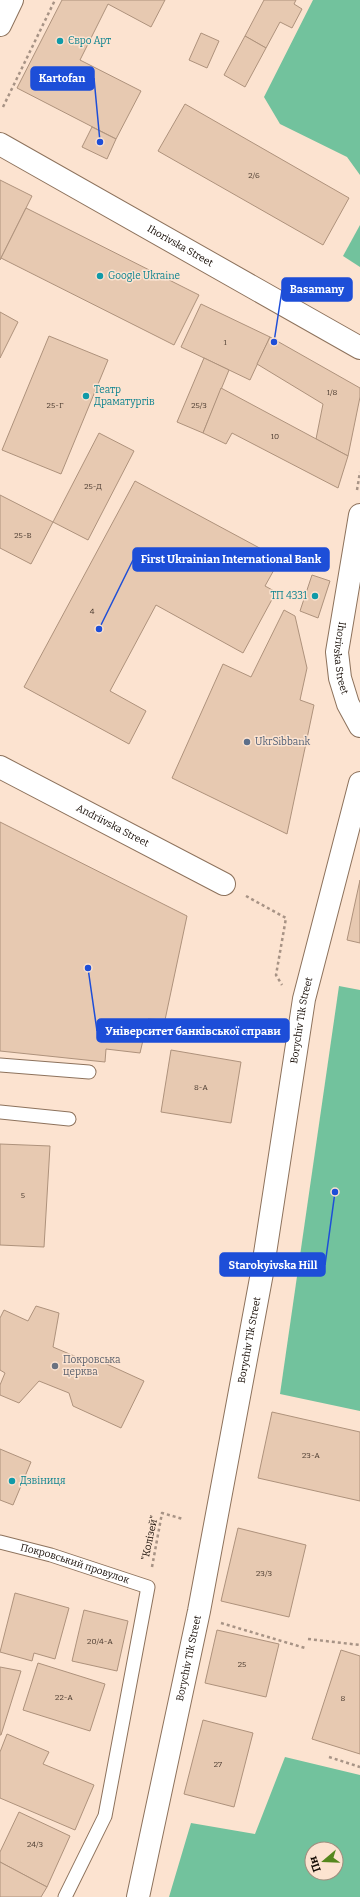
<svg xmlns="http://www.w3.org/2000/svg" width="360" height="1897" viewBox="0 0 360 1897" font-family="Bitter,serif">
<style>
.forest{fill:#72c29d;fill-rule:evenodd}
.building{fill:#e7c9b1;stroke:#ae927c}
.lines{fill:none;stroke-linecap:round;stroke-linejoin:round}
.service-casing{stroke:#8d725c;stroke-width:15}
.minor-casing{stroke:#8d725c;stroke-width:24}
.tertiary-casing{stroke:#8d725c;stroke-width:24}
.path{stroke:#a79385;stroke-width:2.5;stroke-dasharray:3 3;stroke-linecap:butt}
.service{stroke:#fff;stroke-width:13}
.minor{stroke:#fff;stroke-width:22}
.tertiary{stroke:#fff;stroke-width:22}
.culture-dot{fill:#0f9aa8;stroke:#fce3d0;stroke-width:1.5}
.service-dot{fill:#5c6f8a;stroke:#fce3d0;stroke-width:1.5}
.worship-dot{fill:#6b7280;stroke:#fce3d0;stroke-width:1.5}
.labels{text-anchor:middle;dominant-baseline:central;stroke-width:3;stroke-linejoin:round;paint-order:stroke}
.number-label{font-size:8px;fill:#4a3a2f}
.culture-label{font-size:10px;fill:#0d838f;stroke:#fce3d0;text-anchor:start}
.street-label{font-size:10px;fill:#150b04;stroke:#fce3d0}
.service-label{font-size:10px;fill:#4e5e75;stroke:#fce3d0;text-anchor:start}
.worship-label{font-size:10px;fill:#5b616d;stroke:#fce3d0;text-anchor:start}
.leader{fill:none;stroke:#1d4ed8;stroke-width:1.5}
.callout-dot{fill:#1d4ed8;stroke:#fce3d0;stroke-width:1.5}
.callout{fill:#1d4ed8;stroke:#1d4ed8;stroke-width:1.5}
.callout-label{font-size:11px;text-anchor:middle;font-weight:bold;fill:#fff}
</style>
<rect width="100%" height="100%" fill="#fce3d0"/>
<g class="forest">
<polygon points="313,0 360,0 360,175 347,157 280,124 264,97"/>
<polygon points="360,225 360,267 343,256"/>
<polygon points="339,986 360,990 360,1411 280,1394"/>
<path d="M285 1757 360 1775V1897H169L191 1823 255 1834ZM312 1849H336V1873H312Z"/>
</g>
<g class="building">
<polygon points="62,0 165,0 151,27 108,4 80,60 141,91 116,139 17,88"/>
<polygon points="264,0 296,0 294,4 302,9 292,28 280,22 266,48 245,36"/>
<polygon points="201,33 219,41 207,68 189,60"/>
<polygon points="245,36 266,48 245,87 224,75"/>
<polygon points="185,104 349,198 323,245 158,151"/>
<polygon points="92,127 116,139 107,159 82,147"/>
<polygon points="0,180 32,196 0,260"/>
<polygon points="26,208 199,295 174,345 1,258"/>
<polygon points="201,304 270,337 250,380 181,347"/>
<polygon points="0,312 18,322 0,358"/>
<polygon points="49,336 108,360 61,474 2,450"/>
<polygon points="270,337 360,388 360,397 348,456 316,439 323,404 257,364"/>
<polygon points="204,358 229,370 203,433 177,422"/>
<polygon points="221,388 348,456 338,488 232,433 226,444 203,433"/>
<polygon points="99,433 134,451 88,540 53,522"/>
<polygon points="135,481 280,559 265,586 276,592 243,653 156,605 110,691 146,711 129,744 24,687"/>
<polygon points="0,495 53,522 31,564 0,548"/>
<polygon points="312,575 330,581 318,618 300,611"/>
<polygon points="284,610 295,616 307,668 300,700 314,705 287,834 172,778 223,664 251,677"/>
<polygon points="0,822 187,916 165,1020 148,1019 140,1053 106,1049 105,1062 0,1051"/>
<polygon points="360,880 360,943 347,940"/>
<polygon points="171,1050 241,1062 231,1123 161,1112"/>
<polygon points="0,1144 50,1146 44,1247 0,1245"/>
<polygon points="36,1306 59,1313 53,1347 86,1361 98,1360 144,1381 121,1428 73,1406 69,1393 39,1381 19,1403 0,1395 0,1385 5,1373 0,1370 0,1318 4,1310 28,1321"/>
<polygon points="272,1412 360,1432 360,1501 258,1478"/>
<polygon points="0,1449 31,1462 13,1505 0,1500"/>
<polygon points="238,1528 306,1545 289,1617 221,1601"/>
<polygon points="15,1593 69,1608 55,1659 34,1653 32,1661 0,1652"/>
<polygon points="84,1610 128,1621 117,1671 72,1661"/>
<polygon points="217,1630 279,1644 266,1697 205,1683"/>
<polygon points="341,1650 360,1656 360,1754 312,1739"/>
<polygon points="38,1663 105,1684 90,1731 23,1710"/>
<polygon points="0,1667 21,1671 1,1735 0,1735"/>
<polygon points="203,1720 253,1733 234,1807 184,1794"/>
<polygon points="7,1734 49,1752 43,1764 94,1785 75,1830 0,1798 0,1752"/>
<polygon points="19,1812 70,1836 47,1887 0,1862 0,1852"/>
<polygon points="0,1862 47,1887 41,1897 0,1897"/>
</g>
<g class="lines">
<g class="service-casing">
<g id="service">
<polyline points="0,1065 89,1072"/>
<polyline points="0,1112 69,1119"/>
<path id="s1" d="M0 1542 51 1555 148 1587 105 1816 65 1897"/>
</g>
</g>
<g class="minor-casing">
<g id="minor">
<path id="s2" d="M0 144 360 348"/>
<path id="s3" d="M360 515 337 652 340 678 348 704 360 726"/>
<path id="s4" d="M0 767 224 884"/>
<path id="s5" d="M138 1897 199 1611 262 1273 304 999 360 783"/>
</g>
</g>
<g class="tertiary-casing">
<polyline id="tertiary" points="0,25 12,0"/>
</g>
<g class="path">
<polyline points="3,107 55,0"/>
<polyline points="357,490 360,472"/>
<polyline points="246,896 286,918 276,975 282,985"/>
<polyline points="152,1567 162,1513 183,1519"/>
<polyline points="221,1623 305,1648"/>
<polyline points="308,1639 360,1645"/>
<polyline points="329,1757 360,1767"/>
</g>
<use href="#service" class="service"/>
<use href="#minor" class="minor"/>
<use href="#tertiary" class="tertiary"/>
</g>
<g class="culture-dot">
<circle cx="60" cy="41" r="4"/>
<circle cx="100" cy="276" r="4"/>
<circle cx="86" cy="396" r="4"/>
<circle cx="315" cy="596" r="4"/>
<circle cx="12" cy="1481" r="4"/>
</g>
<circle class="service-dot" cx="247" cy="742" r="4"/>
<circle class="worship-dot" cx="55" cy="1366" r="4"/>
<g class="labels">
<g class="number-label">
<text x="254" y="175">2/6</text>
<text x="225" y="342">1</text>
<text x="332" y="392">1/8</text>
<text x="55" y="405">25-Г</text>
<text x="199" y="405">25/3</text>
<text x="275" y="436">10</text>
<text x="93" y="486">25-Д</text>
<text x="23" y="535">25-В</text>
<text x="92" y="611">4</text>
<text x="201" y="1087">8-А</text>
<text x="23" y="1195">5</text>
<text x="311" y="1455">23-А</text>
<text x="264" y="1573">23/3</text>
<text x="100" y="1641">20/4-А</text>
<text x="242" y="1664">25</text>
<text x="64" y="1697">22-А</text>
<text x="343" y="1698">8</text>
<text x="218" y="1764">27</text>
<text x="35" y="1844">24/3</text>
</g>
<g class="culture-label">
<text x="68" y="41">Євро Арт</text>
<text x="108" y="276">Google Ukraine</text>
<text x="94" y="390">Театр<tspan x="94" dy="12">Драматургів</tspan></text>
<text x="307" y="596" text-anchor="end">ТП 4331</text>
<text x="20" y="1481">Дзвіниця</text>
</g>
<g class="street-label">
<text stroke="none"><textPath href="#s2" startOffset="207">Ihorivska Street</textPath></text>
<text stroke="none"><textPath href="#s3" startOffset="145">Ihorivska Street</textPath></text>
<text stroke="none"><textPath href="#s4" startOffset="127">Andriivska Street</textPath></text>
<text stroke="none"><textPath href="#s5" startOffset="892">Borychiv Tik Street</textPath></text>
<text stroke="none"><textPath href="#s5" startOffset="568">Borychiv Tik Street</textPath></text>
<text transform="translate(150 1538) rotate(-78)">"Колізей"</text>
<text stroke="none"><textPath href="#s1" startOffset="78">Покровський провулок</textPath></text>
<text stroke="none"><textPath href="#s5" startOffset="244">Borychiv Tik Street</textPath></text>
</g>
<g class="service-label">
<text x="255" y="742">UkrSibbank</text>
</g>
<g class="worship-label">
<text x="63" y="1360">Покровська<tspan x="63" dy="12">церква</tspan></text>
</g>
</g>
<path class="leader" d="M100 142L94 78M274 342L282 290M99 629L133 560M88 968L97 1031M335 1192L325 1265"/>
<g class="callout-dot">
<circle cx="100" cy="142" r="4"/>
<circle cx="274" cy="342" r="4"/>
<circle cx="99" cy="629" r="4"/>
<circle cx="88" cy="968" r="4"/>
<circle cx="335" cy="1192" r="4"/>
</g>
<g class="callout">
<rect x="31" y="67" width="63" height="23" rx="4"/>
<rect x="282" y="278" width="70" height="23" rx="4"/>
<rect x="133" y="548" width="196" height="23" rx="4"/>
<rect x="97" y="1019" width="192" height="23" rx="4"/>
<rect x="220" y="1253" width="105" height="23" rx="4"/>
</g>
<g class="callout-label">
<text x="62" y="82">Kartofan</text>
<text x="317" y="293">Basamany</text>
<text x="231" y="563">First Ukrainian International Bank</text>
<text x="193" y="1035">Університет банківської справи</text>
<text x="273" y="1269">Starokyivska Hill</text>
</g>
<g transform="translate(324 1861) rotate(251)"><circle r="19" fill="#fce3d0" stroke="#a08d7e"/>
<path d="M0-3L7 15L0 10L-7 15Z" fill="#55871d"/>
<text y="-6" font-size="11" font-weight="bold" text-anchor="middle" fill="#150b04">Пн</text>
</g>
</svg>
